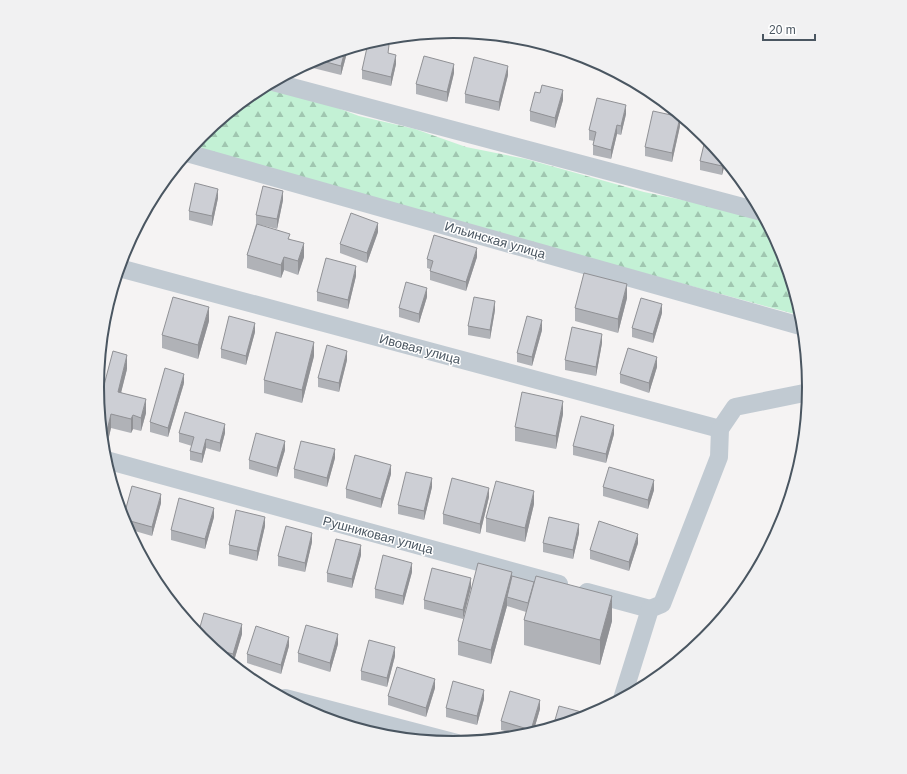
<svg xmlns="http://www.w3.org/2000/svg" width="907" height="774" viewBox="0 0 907 774" font-family="Helvetica,sans-serif">
<style>
.forest{fill:url(#forest-firs)}
.lines{fill:none;stroke-linecap:round;stroke-linejoin:round}
.street{stroke:#c1cad2;stroke-width:18}
.wall{fill:#b0b2b7}
.shaded-wall{fill:#909195}
.building{fill:#cdcfd5;stroke:#909195}
.labels{text-anchor:middle;dominant-baseline:central;stroke-width:3;stroke-linejoin:round;paint-order:stroke}
.street-label{font-size:13px;fill:#4a5661;stroke:#fff}
.rim{fill:none;stroke:#4a5661;stroke-width:2}
</style>
<defs>
<pattern id="forest-firs" width="22" height="20" patternUnits="userSpaceOnUse"><rect width="22" height="20" fill="#c3f1d5"/><path d="M5 1l3.5 6h-7zM16 11l3.5 6h-7z" fill="#a0c6b0"/></pattern>
</defs>
<rect width="100%" height="100%" fill="#f5f3f3"/>
<path class="forest" d="M272 83 359 116 415 129 466 147 526 159 644 192 750 214 767 222 782 251 802 316 189 150C211 124 241 99 272 83Z"/>
<g class="lines">
<g class="street">
<polyline points="273,82 762,212"/>
<polyline points="187,153 804,327"/>
<polyline points="119,268 720,429"/>
<polyline points="106,460 559,584"/>
<polyline points="587,592 650,609"/>
<polyline points="285,698 457,743"/>
<polyline points="622,699 650,609 662,604 719,457 720,429 735,407 809,392"/>
</g>
</g>
<g class="wall">
<polygon points="348,49 341,75 305,66 305,65 317,58"/>
<polygon points="389,54 396,64 391,86 362,79 362,70"/>
<polygon points="454,73 447,102 416,94 416,84"/>
<polygon points="508,75 499,111 465,103 465,94"/>
<polygon points="563,100 555,128 530,121 530,111"/>
<polygon points="626,114 621,135 617,134 611,159 593,155 593,145 594,141 589,140 589,130"/>
<polygon points="680,126 672,162 645,156 645,147"/>
<polygon points="706,136 726,160 722,175 700,170 700,161"/>
<polygon points="218,198 212,226 189,220 189,211"/>
<polygon points="283,200 277,229 257,224 290,239 304,257 298,275 284,270 281,278 247,268 247,255 256,224 256,215"/>
<polygon points="378,232 367,263 340,253 340,244"/>
<polygon points="477,257 466,291 430,280 430,269 427,268 427,259"/>
<polygon points="356,276 348,309 317,301 317,292"/>
<polygon points="427,297 419,323 399,317 399,308"/>
<polygon points="627,298 618,333 575,321 575,308"/>
<polygon points="495,310 490,339 468,335 468,326"/>
<polygon points="662,313 653,343 632,337 632,328"/>
<polygon points="209,321 198,359 162,348 162,335"/>
<polygon points="542,330 532,366 517,362 517,353"/>
<polygon points="255,332 246,365 221,358 221,349"/>
<polygon points="602,343 596,376 565,370 565,360"/>
<polygon points="314,356 302,403 264,393 264,380"/>
<polygon points="347,360 339,392 318,387 318,378"/>
<polygon points="657,367 649,393 620,383 620,374"/>
<polygon points="127,369 121,392 146,413 141,431 133,429 131,433 111,428 106,449 104,448 99,404"/>
<polygon points="184,383 168,437 150,432 150,422"/>
<polygon points="563,414 556,449 515,441 515,427"/>
<polygon points="179,433 225,433 220,452 206,448 202,463 190,460 190,451 192,446 179,442"/>
<polygon points="614,434 606,463 573,455 573,446"/>
<polygon points="285,450 277,477 249,469 249,460"/>
<polygon points="335,458 327,487 294,478 294,469"/>
<polygon points="391,474 381,508 346,498 346,489"/>
<polygon points="432,487 424,520 398,514 398,505"/>
<polygon points="603,487 654,490 648,509 603,496"/>
<polygon points="489,497 480,534 443,524 443,514"/>
<polygon points="161,503 152,536 128,529 123,519"/>
<polygon points="534,504 525,542 486,532 486,518"/>
<polygon points="214,517 205,549 171,540 171,530"/>
<polygon points="265,526 257,561 229,554 229,545"/>
<polygon points="579,533 573,559 543,552 543,543"/>
<polygon points="312,542 305,572 278,566 278,556"/>
<polygon points="638,543 629,571 590,559 590,550"/>
<polygon points="361,555 352,588 327,582 327,573"/>
<polygon points="412,572 403,605 375,598 375,589"/>
<polygon points="512,576 612,621 600,665 524,645 524,620 526,612 507,606 491,664 458,655 458,641"/>
<polygon points="471,587 463,619 424,609 424,600"/>
<polygon points="242,634 233,664 231,663 202,639"/>
<polygon points="338,644 330,672 298,662 298,653"/>
<polygon points="289,646 281,674 247,663 247,654"/>
<polygon points="395,656 387,687 361,680 361,671"/>
<polygon points="435,688 426,717 388,705 388,696"/>
<polygon points="484,699 477,725 446,717 446,708"/>
<polygon points="540,709 533,733 523,736 501,730 501,721"/>
</g>
<g class="shaded-wall">
<polygon points="348,49 341,75 341,66 345,50"/>
<polygon points="396,55 396,64 391,86 391,77"/>
<polygon points="454,64 454,73 447,102 447,92"/>
<polygon points="508,66 508,75 499,111 499,102"/>
<polygon points="563,90 563,100 555,128 555,118"/>
<polygon points="626,105 626,114 621,135 621,126"/>
<polygon points="680,117 680,126 672,162 672,153"/>
<polygon points="617,125 617,134 611,159 611,150"/>
<polygon points="724,158 726,160 722,175 722,166"/>
<polygon points="218,189 218,198 212,226 212,216"/>
<polygon points="283,191 283,200 277,229 277,219"/>
<polygon points="378,223 378,232 367,263 367,253"/>
<polygon points="304,243 304,257 298,275 298,261"/>
<polygon points="477,248 477,257 466,291 466,282"/>
<polygon points="284,257 284,270 281,278 281,265"/>
<polygon points="356,266 356,276 348,309 348,300"/>
<polygon points="627,284 627,298 618,333 618,319"/>
<polygon points="427,288 427,297 419,323 419,314"/>
<polygon points="495,301 495,310 490,339 490,330"/>
<polygon points="662,304 662,313 653,343 653,334"/>
<polygon points="209,307 209,321 198,359 198,345"/>
<polygon points="542,320 542,330 532,366 532,357"/>
<polygon points="255,323 255,332 246,365 246,356"/>
<polygon points="602,334 602,343 596,376 596,367"/>
<polygon points="314,342 314,356 302,403 302,390"/>
<polygon points="347,351 347,360 339,392 339,383"/>
<polygon points="127,355 127,369 118,405 118,392"/>
<polygon points="657,357 657,367 649,393 649,383"/>
<polygon points="184,374 184,383 168,437 168,428"/>
<polygon points="146,399 146,413 141,431 141,418"/>
<polygon points="563,401 563,414 556,449 556,436"/>
<polygon points="111,414 111,428 106,449 106,435"/>
<polygon points="133,415 133,429 131,433 131,419"/>
<polygon points="225,424 225,433 220,452 220,443"/>
<polygon points="614,425 614,434 606,463 606,454"/>
<polygon points="206,439 206,448 202,463 202,454"/>
<polygon points="285,441 285,450 277,477 277,468"/>
<polygon points="335,449 335,458 327,487 327,478"/>
<polygon points="391,465 391,474 381,508 381,499"/>
<polygon points="432,478 432,487 424,520 424,511"/>
<polygon points="654,480 654,490 648,509 648,500"/>
<polygon points="489,488 489,497 480,534 480,524"/>
<polygon points="534,491 534,504 525,542 525,528"/>
<polygon points="161,494 161,503 152,536 152,527"/>
<polygon points="214,508 214,517 205,549 205,539"/>
<polygon points="265,517 265,526 257,561 257,551"/>
<polygon points="579,524 579,533 573,559 573,550"/>
<polygon points="312,533 312,542 305,572 305,563"/>
<polygon points="638,534 638,543 629,571 629,562"/>
<polygon points="361,545 361,555 352,588 352,579"/>
<polygon points="412,563 412,572 403,605 403,596"/>
<polygon points="512,572 512,585 507,597 507,606 491,664 491,650"/>
<polygon points="471,578 471,587 463,619 463,610"/>
<polygon points="612,596 612,621 600,665 600,640"/>
<polygon points="242,624 242,634 233,664 233,654"/>
<polygon points="338,634 338,644 330,672 330,663"/>
<polygon points="289,637 289,646 281,674 281,665"/>
<polygon points="395,647 395,656 387,687 387,678"/>
<polygon points="435,679 435,688 426,717 426,708"/>
<polygon points="484,690 484,699 477,725 477,716"/>
<polygon points="540,700 540,709 533,733 531,734 531,730"/>
</g>
<g class="building">
<polygon points="372,41 389,45 388,53 396,55 391,77 362,70 368,43"/>
<polygon points="345,50 341,66 315,59 317,58"/>
<polygon points="424,56 454,64 447,92 416,84"/>
<polygon points="474,57 508,66 499,102 465,94"/>
<polygon points="542,85 563,90 555,118 530,111 535,92 540,93"/>
<polygon points="597,98 626,105 621,126 617,125 611,150 593,145 596,132 589,130"/>
<polygon points="653,111 680,117 672,153 645,147"/>
<polygon points="706,136 724,158 722,166 700,161"/>
<polygon points="195,183 218,189 212,216 189,211"/>
<polygon points="263,186 283,191 277,219 256,215"/>
<polygon points="351,213 378,223 367,253 340,244"/>
<polygon points="257,224 290,234 288,239 304,243 298,261 284,257 281,265 247,255"/>
<polygon points="434,235 477,248 466,282 430,271 433,261 427,259"/>
<polygon points="326,258 356,266 348,300 317,292"/>
<polygon points="584,273 627,284 618,319 575,308"/>
<polygon points="406,282 427,288 419,314 399,308"/>
<polygon points="173,297 209,307 198,345 162,335"/>
<polygon points="474,297 495,301 490,330 468,326"/>
<polygon points="641,298 662,304 653,334 632,328"/>
<polygon points="229,316 255,323 246,356 221,349"/>
<polygon points="527,316 542,320 532,357 517,353"/>
<polygon points="572,327 602,334 596,367 565,360"/>
<polygon points="276,332 314,342 302,390 264,380"/>
<polygon points="327,345 347,351 339,383 318,378"/>
<polygon points="628,348 657,357 649,383 620,374"/>
<polygon points="113,351 127,355 118,392 146,399 141,418 133,415 131,419 111,414 106,435 102,435 99,404"/>
<polygon points="165,368 184,374 168,428 150,422"/>
<polygon points="522,392 563,401 556,436 515,427"/>
<polygon points="185,412 225,424 220,443 206,439 202,454 190,451 194,437 179,433"/>
<polygon points="581,416 614,425 606,454 573,446"/>
<polygon points="256,433 285,441 277,468 249,460"/>
<polygon points="301,441 335,449 327,478 294,469"/>
<polygon points="355,455 391,465 381,499 346,489"/>
<polygon points="609,467 654,480 648,500 603,487"/>
<polygon points="406,472 432,478 424,511 398,505"/>
<polygon points="452,478 489,488 480,524 443,514"/>
<polygon points="496,481 534,491 525,528 486,518"/>
<polygon points="132,486 161,494 152,527 123,519"/>
<polygon points="179,498 214,508 205,539 171,530"/>
<polygon points="236,510 265,517 257,551 229,545"/>
<polygon points="549,517 579,524 573,550 543,543"/>
<polygon points="599,521 638,534 629,562 590,550"/>
<polygon points="286,526 312,533 305,563 278,556"/>
<polygon points="336,539 361,545 352,579 327,573"/>
<polygon points="383,555 412,563 403,596 375,589"/>
<polygon points="478,563 512,572 491,650 458,641"/>
<polygon points="432,568 471,578 463,610 424,600"/>
<polygon points="512,576 534,582 528,603 507,597"/>
<polygon points="536,576 612,596 600,640 524,620"/>
<polygon points="204,613 242,624 233,654 214,649 202,639 198,634"/>
<polygon points="306,625 338,634 330,663 298,653"/>
<polygon points="256,626 289,637 281,665 247,654"/>
<polygon points="369,640 395,647 387,678 361,671"/>
<polygon points="397,667 435,679 426,708 388,696"/>
<polygon points="453,681 484,690 477,716 446,708"/>
<polygon points="510,691 540,700 531,730 501,721"/>
<polygon points="559,706 589,714 589,716 553,727"/>
</g>
<g class="labels">
<g class="street-label">
<text transform="translate(495 240) rotate(16)">Ильинская улица</text>
<text transform="translate(420 349) rotate(15)">Ивовая улица</text>
<text transform="translate(378 535) rotate(15)">Рушниковая улица</text>
</g>
</g>
<path d="M0 0H907V774H0ZM104 387a349 349 0 1 1 698 0a349 349 0 1 1-698 0Z" fill="#f1f1f2" fill-rule="evenodd"/>
<path class="rim" d="M104 387a349 349 0 1 1 698 0a349 349 0 1 1-698 0Z"/>
<path d="M763 34v6h52v-6" fill="none" stroke="#4a5661" stroke-width="2"/>
<text x="769" y="34" font-size="12" fill="#4a5661" stroke="#ffffff" stroke-width="3" paint-order="stroke">20 m</text>
</svg>
